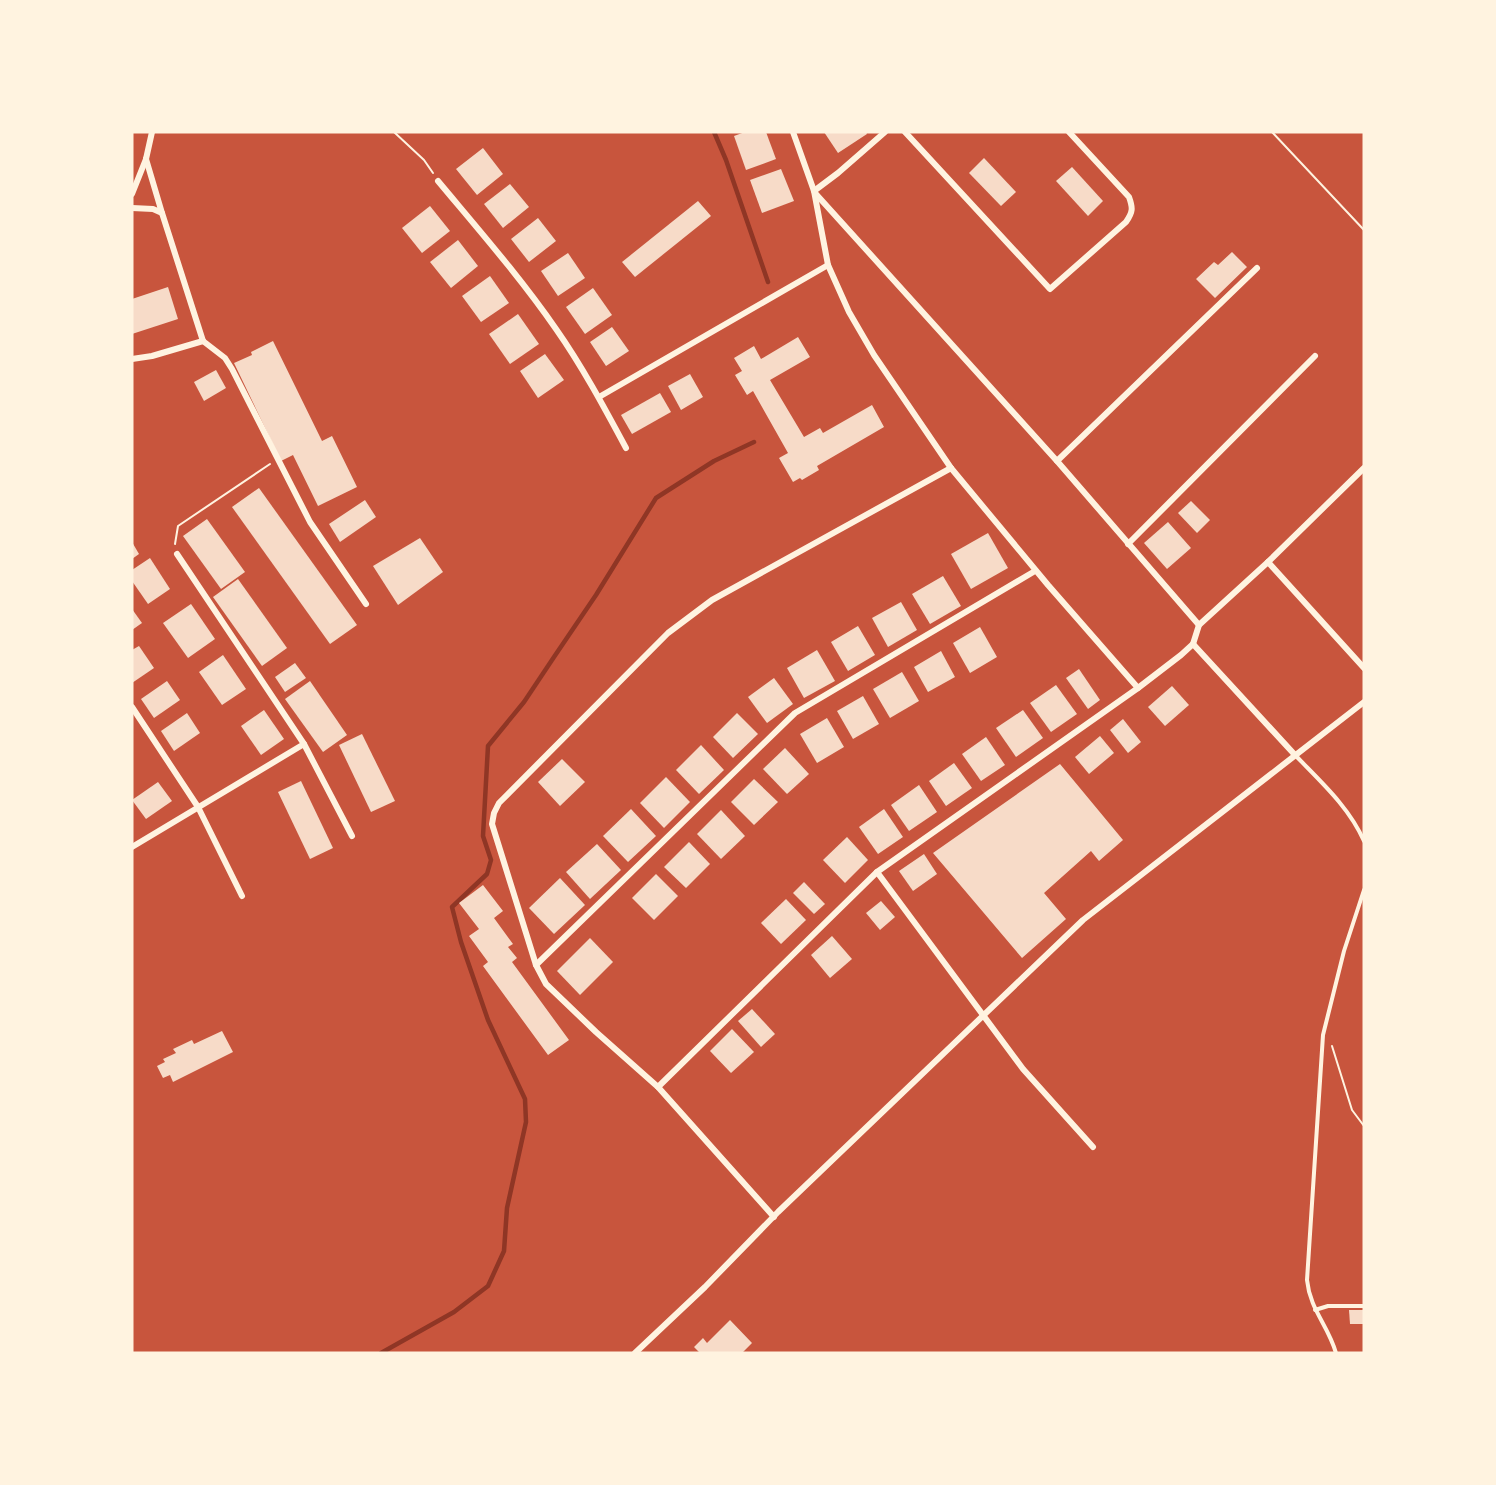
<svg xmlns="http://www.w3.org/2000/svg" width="1496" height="1485" viewBox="0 0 1496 1485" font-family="'Zilla Slab',serif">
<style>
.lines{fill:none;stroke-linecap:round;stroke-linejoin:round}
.stream{stroke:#8f3625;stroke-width:4.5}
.building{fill:#f7dbc8}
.path{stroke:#fff3e0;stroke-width:2}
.service{stroke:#fff3e0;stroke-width:4}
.minor{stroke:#fff3e0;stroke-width:6}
</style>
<rect width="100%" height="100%" fill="#c8553d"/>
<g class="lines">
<g class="stream">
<polyline points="714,132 726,160 768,282"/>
<polyline points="381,1353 454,1312 488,1286 504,1251 507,1208 526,1122 525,1099 488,1020 461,942 452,907 487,874 491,860 483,836 488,746 524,702 554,657 596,595 656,498 714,461 754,442"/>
</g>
</g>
<g class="building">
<polygon points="745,132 766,132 776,159 746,170 734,136"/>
<polygon points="824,132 866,132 867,134 838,153"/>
<polygon points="483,148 503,174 477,195 456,169"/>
<polygon points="984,158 1016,192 1001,206 969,173"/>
<polygon points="1072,167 1103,201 1088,216 1056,181"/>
<polygon points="781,169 794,201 762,213 750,180"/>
<polygon points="510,184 529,207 503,228 484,204"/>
<polygon points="698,201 711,216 635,277 622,262"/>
<polygon points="430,206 450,231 422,253 402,228"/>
<polygon points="538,218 556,241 529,262 511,239"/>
<polygon points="458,240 478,266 451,288 430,262"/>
<polygon points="1232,252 1247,267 1215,298 1196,279 1214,262 1218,265"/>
<polygon points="568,253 585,278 558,296 541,271"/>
<polygon points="490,276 509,303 481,322 462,296"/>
<polygon points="168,287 178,319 132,334 132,299"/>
<polygon points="593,288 612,315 585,334 566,307"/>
<polygon points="518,314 539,344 510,364 489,334"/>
<polygon points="612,327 629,351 606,366 590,342"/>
<polygon points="798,337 810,357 770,380 804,437 820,428 823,433 872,405 884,427 817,466 819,470 802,480 800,478 793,482 779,458 788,453 753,391 747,395 735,375 742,371 734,358 754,346 761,359"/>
<polygon points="273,341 322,441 332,436 357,487 318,506 293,455 281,461 234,363 252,355 251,352"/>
<polygon points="545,354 564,380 538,398 520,371"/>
<polygon points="216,370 226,388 204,401 194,382"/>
<polygon points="690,374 703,397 681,410 668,386"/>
<polygon points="660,393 671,412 632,434 621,415"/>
<polygon points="259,488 357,625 330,644 232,507"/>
<polygon points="365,500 376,517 340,542 329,524"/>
<polygon points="1191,501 1210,520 1197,533 1178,513"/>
<polygon points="207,519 245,572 221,589 183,536"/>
<polygon points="1168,522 1191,548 1167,569 1144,543"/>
<polygon points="988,533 1008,568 971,589 951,554"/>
<polygon points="420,538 443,572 398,605 373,566"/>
<polygon points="132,542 139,554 132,559"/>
<polygon points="150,558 170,589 148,604 132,581 132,570"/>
<polygon points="943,576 961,606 930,624 912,594"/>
<polygon points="238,579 287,648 262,666 213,597"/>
<polygon points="901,602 917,630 888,647 872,618"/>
<polygon points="191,604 215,639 188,658 163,623"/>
<polygon points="132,609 142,623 132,630"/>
<polygon points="858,626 875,655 848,671 831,642"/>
<polygon points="980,627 997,657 970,673 953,643"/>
<polygon points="139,646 154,668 132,683 132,650"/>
<polygon points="817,650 835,681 804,698 787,668"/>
<polygon points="941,651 955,677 928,692 914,667"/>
<polygon points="223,655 246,689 222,705 199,672"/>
<polygon points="295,663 306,678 285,692 275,677"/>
<polygon points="1079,669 1100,700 1088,709 1066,678"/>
<polygon points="902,672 919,701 890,718 873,689"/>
<polygon points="774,678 793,704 767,723 748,697"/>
<polygon points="167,681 180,700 154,718 141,699"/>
<polygon points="310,681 347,735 323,752 285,699"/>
<polygon points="1056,685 1077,714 1051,732 1030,703"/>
<polygon points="1172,686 1189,705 1165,726 1148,707"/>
<polygon points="863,696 879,724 853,739 837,711"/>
<polygon points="264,710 284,739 261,755 241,726"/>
<polygon points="1023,710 1043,738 1016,757 996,728"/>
<polygon points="187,713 200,733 174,751 161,731"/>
<polygon points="737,713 758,734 733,758 713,737"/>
<polygon points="827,718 844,747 817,763 800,734"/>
<polygon points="1123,719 1141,742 1128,753 1110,730"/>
<polygon points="362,734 395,801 371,812 339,745"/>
<polygon points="1100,736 1114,753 1089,774 1075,757"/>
<polygon points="986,737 1005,765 981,781 962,754"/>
<polygon points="701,745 724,770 699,794 676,770"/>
<polygon points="785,748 809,774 787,794 763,769"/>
<polygon points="562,759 585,782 560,806 538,782"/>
<polygon points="954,763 972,788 946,806 929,781"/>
<polygon points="1060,764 1123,840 1099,861 1091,851 1044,893 1066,919 1022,958 933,853"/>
<polygon points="666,777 690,802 664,828 640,803"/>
<polygon points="754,779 778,802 754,825 731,802"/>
<polygon points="301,781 333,848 310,859 278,792"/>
<polygon points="158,782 172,801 146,819 132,800"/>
<polygon points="919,785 937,812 909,831 891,805"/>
<polygon points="631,809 656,836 628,862 603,836"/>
<polygon points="884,809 903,837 878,854 859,827"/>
<polygon points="721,810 745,836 721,859 697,834"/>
<polygon points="847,837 868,860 845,883 823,860"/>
<polygon points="689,842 710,864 686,888 664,867"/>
<polygon points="597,844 621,870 590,899 566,872"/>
<polygon points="924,854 937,874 913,891 899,871"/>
<polygon points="656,874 678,896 654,920 632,898"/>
<polygon points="560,878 585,905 554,934 529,908"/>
<polygon points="804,882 825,904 814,914 793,893"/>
<polygon points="483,885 503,911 494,918 513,944 508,947 517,958 512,962 569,1040 548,1055 483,966 488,962 469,936 479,929 459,903"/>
<polygon points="786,899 806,920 781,944 761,923"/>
<polygon points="881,901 895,917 880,930 866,913"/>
<polygon points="832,936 852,959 830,978 811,955"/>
<polygon points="590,938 613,962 580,995 557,971"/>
<polygon points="752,1009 775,1034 761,1047 738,1021"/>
<polygon points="732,1029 754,1052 731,1073 710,1051"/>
<polygon points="222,1031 233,1052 173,1082 170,1075 163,1078 157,1066 165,1062 163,1059 176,1053 173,1049 192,1040 194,1044"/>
<polygon points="1349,1310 1364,1310 1364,1324 1350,1324"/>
<polygon points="730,1320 752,1343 742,1353 700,1353 694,1347 703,1338 707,1343"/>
</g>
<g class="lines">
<g class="path">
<polyline points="394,132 424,160 433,173"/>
<polyline points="1272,132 1364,230"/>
<polyline points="175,544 178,526 270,464"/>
<polyline points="1332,1046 1352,1110 1364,1126"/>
</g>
<g class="service">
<path d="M1296 756C1321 782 1349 807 1364 841"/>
<polyline points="1315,1310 1328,1306 1364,1306"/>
<path d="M1336 1353C1328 1325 1310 1310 1307 1280L1323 1035 1344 951 1364 890"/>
</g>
<g class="minor">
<polyline points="793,132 814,191 828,265 849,312 874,355 951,468 1048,585 1138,688"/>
<path d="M905 132 1050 289 1126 222C1133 212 1133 208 1129 197L1069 132"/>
<path d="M438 181C478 229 520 277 556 329 582 366 604 407 626 448"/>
<polyline points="814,191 838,173 885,132"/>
<polyline points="815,193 1057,461 1199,625"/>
<polyline points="132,194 146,159 152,132"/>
<polyline points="132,208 153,209 162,213 146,159"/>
<polyline points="162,213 203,341"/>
<polyline points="203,341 225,358 232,369 310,522 366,604"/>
<polyline points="132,359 152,356 203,341"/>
<polyline points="599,397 828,265"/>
<polyline points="1057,461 1257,268"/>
<polyline points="1128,544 1315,356"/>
<polyline points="1268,562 1364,668"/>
<polyline points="1193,644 1295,755"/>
<polyline points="132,707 198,807 242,896"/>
<polyline points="304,744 352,836"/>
<polyline points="132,847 304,744 177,554"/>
<polyline points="877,872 1023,1069 1093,1147"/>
<polyline points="536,965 795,713 1035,571"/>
<polyline points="658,1087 877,872 1138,688 1181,655 1193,644 1199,625 1268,562 1364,468"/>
<polyline points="774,1217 658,1087 596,1032 546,984 536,965 492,824 494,813 499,803 668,633 712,600 951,468"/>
<polyline points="635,1353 705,1287 778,1212 1083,920 1364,702"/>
</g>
</g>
<rect width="1496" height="1485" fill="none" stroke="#fff3e0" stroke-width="267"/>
</svg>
